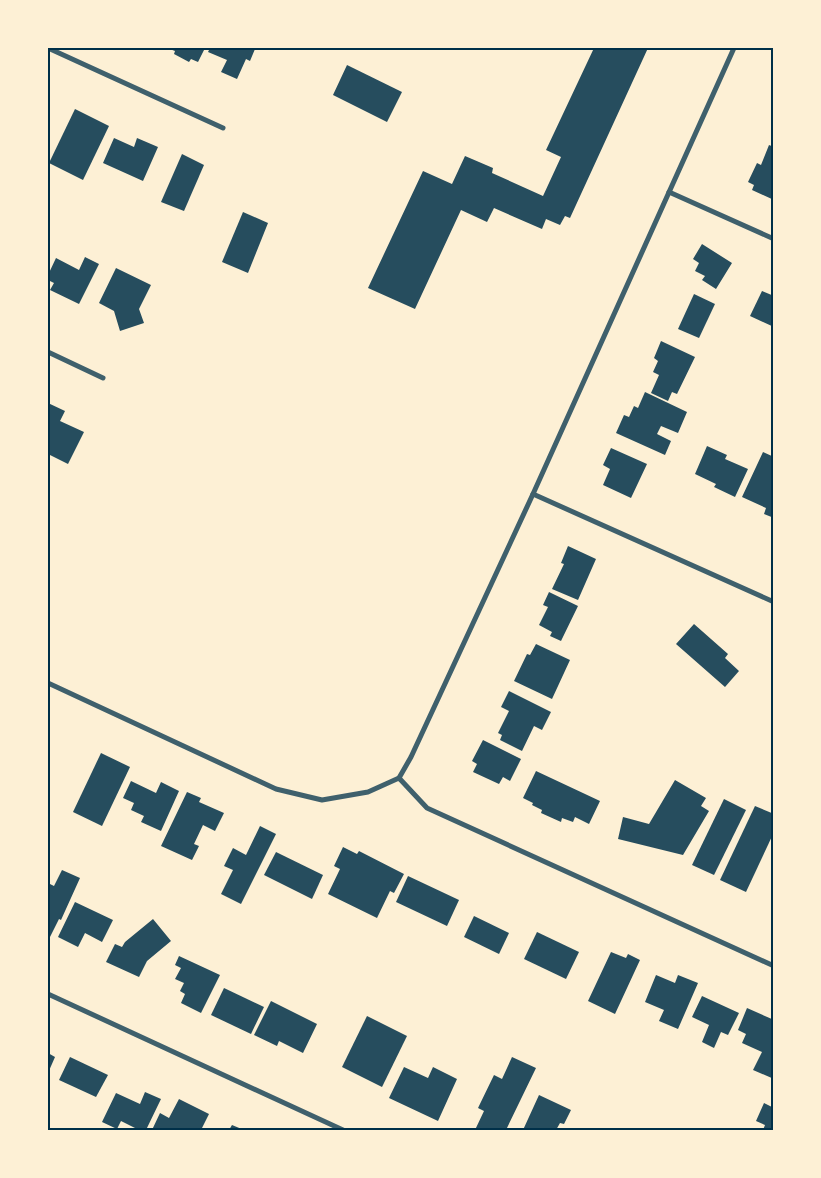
<svg xmlns="http://www.w3.org/2000/svg" width="821" height="1178" viewBox="0 0 821 1178" font-family="Karla,sans-serif">
<style>
.building{fill:#264d5e}
.lines{fill:none;stroke-linecap:round;stroke-linejoin:round}
.minor{stroke:#3f606c;stroke-width:5}
.neatline{fill:none;stroke:#003049;stroke-width:2}
</style>
<rect width="100%" height="100%" fill="#fdf0d5"/>
<g class="building">
<polygon points="167,48 205,48 198,62 191,59 189,62 174,54 175,51"/>
<polygon points="210,48 252,48 255,49 250,61 246,59 237,79 221,72 227,60 208,52"/>
<polygon points="594,48 648,48 570,218 565,216 560,225 546,219 542,229 494,208 487,222 461,210 415,309 368,288 423,171 452,184 465,156 493,168 492,173 543,196 561,157 546,150"/>
<polygon points="347,65 402,92 387,122 333,95"/>
<polygon points="75,109 109,126 83,180 49,163"/>
<polygon points="114,138 134,147 137,138 158,147 143,181 103,163"/>
<polygon points="769,145 774,147 774,200 752,190 754,185 748,182 757,163 761,165"/>
<polygon points="182,154 204,165 184,211 161,202"/>
<polygon points="243,212 268,223 248,273 222,262"/>
<polygon points="702,244 732,263 716,289 702,280 705,276 695,271 699,263 693,259"/>
<polygon points="85,257 99,264 79,304 50,290 54,283 48,280 48,275 56,258 79,270"/>
<polygon points="116,268 151,285 139,309 144,323 120,331 114,311 99,303"/>
<polygon points="762,291 774,296 774,327 750,316"/>
<polygon points="694,294 715,304 699,338 678,329"/>
<polygon points="661,341 695,357 677,394 672,392 668,401 651,393 659,375 653,372 658,361 654,358"/>
<polygon points="645,392 687,412 678,433 661,426 657,434 671,441 665,455 616,433 624,415 629,417 634,406 638,408"/>
<polygon points="48,403 65,411 60,421 84,432 68,464 48,454"/>
<polygon points="707,446 727,455 725,459 748,469 735,497 714,487 716,484 695,474"/>
<polygon points="611,448 647,464 631,498 603,485 610,469 603,465"/>
<polygon points="763,452 774,457 774,518 764,514 766,508 742,497"/>
<polygon points="568,546 596,559 578,600 552,589 564,564 561,563"/>
<polygon points="549,592 578,606 561,641 550,636 552,632 539,625 548,607 543,605"/>
<polygon points="694,624 728,654 725,658 739,671 725,687 676,644"/>
<polygon points="536,644 570,660 552,699 514,681 527,654 530,655"/>
<polygon points="509,691 551,712 542,730 534,726 522,751 500,740 502,735 498,733 509,711 501,707"/>
<polygon points="483,740 521,759 510,781 503,777 499,784 473,772 477,764 472,761"/>
<polygon points="101,753 130,767 102,826 73,812"/>
<polygon points="536,771 600,801 589,824 575,817 573,822 562,818 561,822 541,813 542,810 532,805 533,803 523,798"/>
<polygon points="675,780 706,798 701,806 709,811 683,855 618,839 623,817 649,824"/>
<polygon points="131,781 156,793 161,782 179,791 161,831 141,822 144,816 131,810 134,803 123,798"/>
<polygon points="187,792 201,798 199,802 224,813 215,831 203,825 194,844 199,846 192,860 161,846"/>
<polygon points="724,799 746,810 714,875 692,865"/>
<polygon points="755,806 774,814 774,832 746,892 720,880"/>
<polygon points="260,826 276,834 241,904 221,894 233,870 224,866 233,848 246,855"/>
<polygon points="343,847 357,854 359,851 404,874 394,893 390,891 377,918 328,894 340,869 334,866"/>
<polygon points="276,852 323,875 312,899 264,875"/>
<polygon points="62,870 80,878 61,920 59,919 50,937 48,936 48,883 54,886"/>
<polygon points="408,876 459,900 447,926 396,902"/>
<polygon points="75,902 113,920 102,942 85,933 78,947 58,937"/>
<polygon points="474,916 509,933 499,954 464,937"/>
<polygon points="153,919 171,941 147,961 139,977 106,962 115,944 122,947 125,942"/>
<polygon points="537,932 579,952 566,979 524,959"/>
<polygon points="611,952 626,958 628,954 640,960 615,1014 588,1001"/>
<polygon points="179,956 220,975 201,1013 181,1003 185,994 180,991 184,983 175,979 181,968 175,965"/>
<polygon points="656,975 675,983 678,975 698,983 678,1029 659,1021 664,1010 645,1002"/>
<polygon points="224,988 264,1007 251,1034 211,1015"/>
<polygon points="702,996 739,1013 728,1035 721,1032 714,1048 702,1042 709,1025 692,1017"/>
<polygon points="271,1001 317,1024 303,1053 279,1041 277,1046 254,1035"/>
<polygon points="747,1008 774,1020 774,1079 753,1070 762,1052 742,1043 746,1034 738,1030"/>
<polygon points="367,1016 407,1036 382,1087 342,1067"/>
<polygon points="48,1053 55,1057 48,1073"/>
<polygon points="70,1057 108,1075 96,1097 59,1080"/>
<polygon points="512,1057 536,1068 506,1130 475,1130 484,1111 478,1108 494,1075 502,1079"/>
<polygon points="404,1067 428,1078 433,1067 457,1079 438,1121 389,1098"/>
<polygon points="145,1092 161,1099 146,1130 139,1130 121,1121 117,1129 102,1122 116,1093 140,1104"/>
<polygon points="539,1095 571,1110 564,1124 560,1123 556,1130 523,1130"/>
<polygon points="179,1099 209,1114 201,1130 152,1130 160,1113 169,1118"/>
<polygon points="764,1103 774,1108 774,1130 763,1130 765,1125 756,1121"/>
<polygon points="232,1125 244,1130 229,1130"/>
</g>
<g class="lines">
<g class="minor">
<polyline points="48,48 223,128"/>
<polyline points="669,192 774,239"/>
<polyline points="48,352 103,378"/>
<polyline points="533,494 774,602"/>
<polyline points="48,683 276,789 322,800 368,792 399,778 427,808 774,966"/>
<polyline points="399,778 411,757 533,494 734,48"/>
<polyline points="48,994 343,1130"/>
</g>
</g>
<rect width="821" height="1178" fill="none" stroke="#fdf0d5" stroke-width="98"/>
<rect x="49" y="49" width="723" height="1080" class="neatline"/>
</svg>
